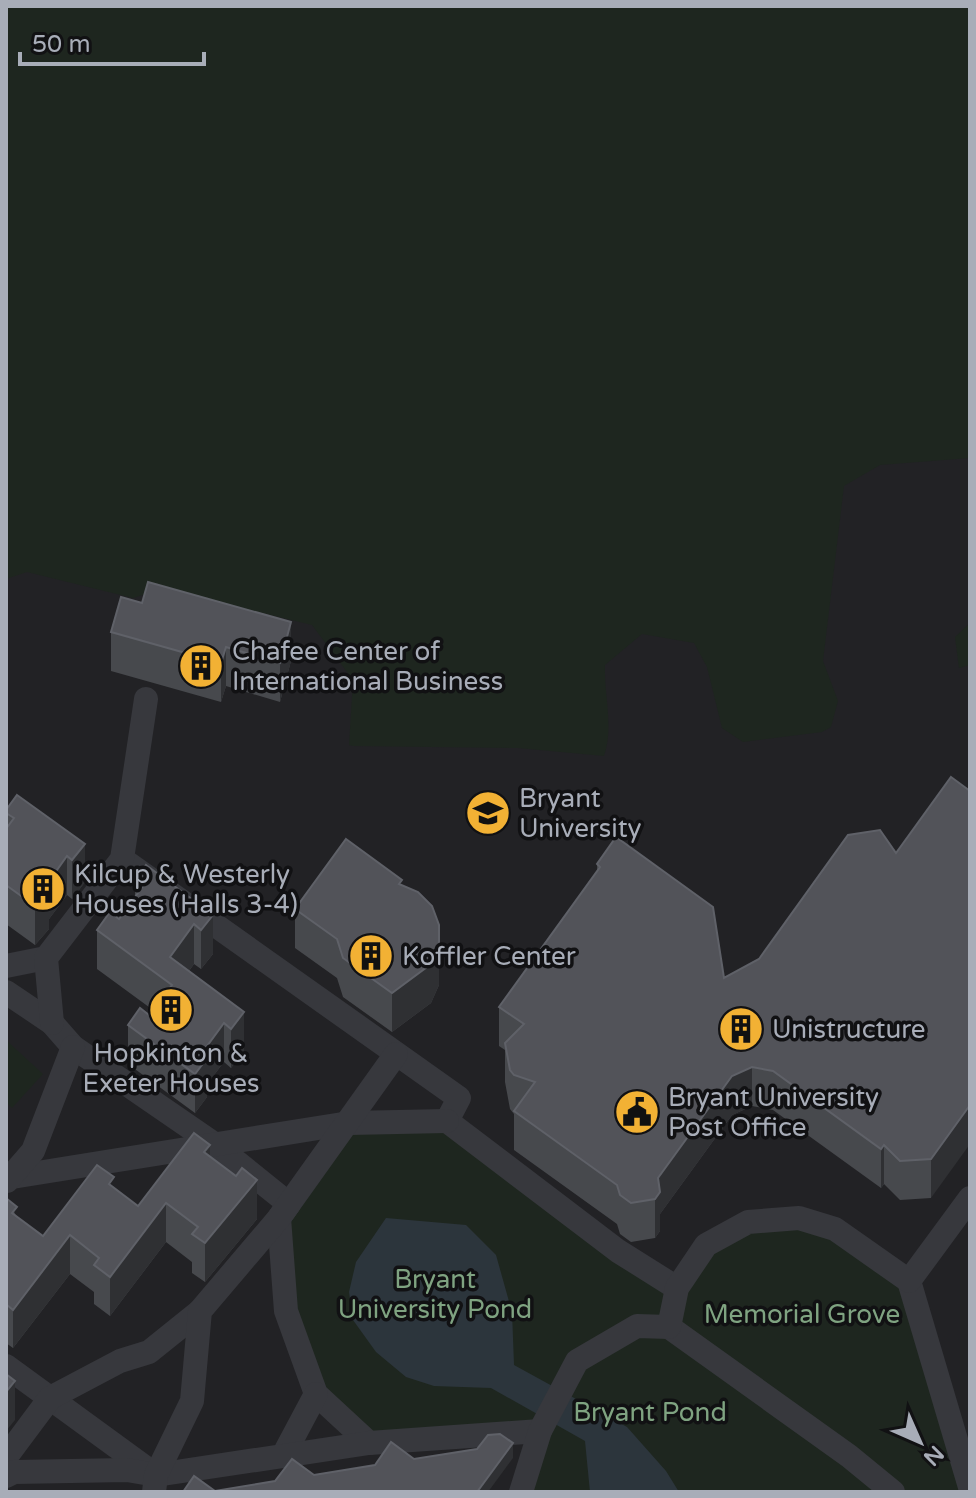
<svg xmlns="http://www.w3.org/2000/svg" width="976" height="1498" viewBox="0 0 976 1498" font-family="'Varela Round',sans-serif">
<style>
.built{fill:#222225}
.green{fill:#1e261f}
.water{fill:#2c353c}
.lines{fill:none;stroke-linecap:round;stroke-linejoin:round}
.minor{stroke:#37383d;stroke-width:24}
.wall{fill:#47494d}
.shaded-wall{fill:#2f3033}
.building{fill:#525359;stroke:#5f6168;stroke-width:2}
.labels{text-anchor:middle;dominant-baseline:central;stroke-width:7;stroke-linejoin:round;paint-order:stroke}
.poi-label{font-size:26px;fill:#a8adb8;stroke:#111113;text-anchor:start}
.park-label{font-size:26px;fill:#7fa381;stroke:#111113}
</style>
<rect width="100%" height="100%" fill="#161618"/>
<polygon class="built" points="970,6 970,1492 6,1492 6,135"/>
<g class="green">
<path d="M6 6H970V458L880 465 844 486 823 661 838 701 831 727 822 732 743 742 722 728 707 667 694 643 642 634 605 665C604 696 614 727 604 756L518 748 353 746 349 745 353 680 312 625 163 589 133 598 27 572 6 579Z"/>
<polygon points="970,623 970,665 959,668 955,637"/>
<polygon points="6,1040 43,1074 12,1108 6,1102"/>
<polygon points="447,1121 677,1288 706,1245 799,1218 909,1281 970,1492 521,1492 539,1432 369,1443 316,1394 286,1311 279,1218 349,1123"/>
</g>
<polygon class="water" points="386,1218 466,1225 496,1255 512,1312 514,1365 627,1427 666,1471 679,1492 590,1492 585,1441 491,1388 434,1386 406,1377 376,1352 353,1320 349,1292 356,1262"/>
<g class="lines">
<g class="minor">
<polyline points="122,859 459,1098 447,1121 618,1251 677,1288"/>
<polyline points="6,966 46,958"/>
<polyline points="6,992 52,1023 73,1047 217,1146 289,1204 279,1218 286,1311 316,1394 369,1443"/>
<polyline points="52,1023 46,958 122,859 146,699"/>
<polyline points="6,1178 349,1123 447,1121"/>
<polyline points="7,1181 33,1151 73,1047"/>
<polyline points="909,1281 970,1487"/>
<polyline points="669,1327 849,1456 893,1492"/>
<polyline points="6,1366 150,1471"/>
<polyline points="283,1456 316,1394"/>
<polyline points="6,1457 50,1398 120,1361 149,1352 200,1311"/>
<polyline points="6,1476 14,1472 127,1470 156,1475 369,1443 540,1431"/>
<polyline points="154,1492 156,1475 192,1401 200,1311 279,1218 396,1054"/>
<polyline points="521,1492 540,1431 577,1361 637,1326 669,1327 677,1288 706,1245 748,1222 799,1218 835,1229 909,1281 970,1198"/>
</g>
</g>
<g class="wall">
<polygon points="121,597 291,661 280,702 226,686 221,702 111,671 111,632"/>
<polygon points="951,777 931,1198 900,1200 884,1184 881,1188 773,1110 752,1106 732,1115 660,1214 660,1231 655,1238 631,1242 620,1234 617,1224 514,1150 514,1114 510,1109 505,1082 505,1050 499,1046 499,1007 597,871 597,864 724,978 759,959 896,853"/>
<polygon points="6,810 85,844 85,882 72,899 67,895 49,919 49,929 35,945 6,924"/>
<polygon points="135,881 213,915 213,954 201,969 194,964 189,971 244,1012 244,1051 231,1068 224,1062 207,1084 207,1097 195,1113 128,1064 128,1025 149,1015 153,1010 97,969 97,930 119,919 135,897"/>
<polygon points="402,886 439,985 431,1003 392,1032 343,997 337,978 295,948 295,909"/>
<polygon points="210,1157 257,1219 205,1282 192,1273 192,1262 166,1242 110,1316 94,1304 94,1292 70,1274 13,1348 6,1343 6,1198 17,1217 43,1236 114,1188 138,1206"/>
</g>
<g class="shaded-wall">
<polygon points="291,622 291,661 280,702 280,663"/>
<polygon points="226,647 226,686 221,702 221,663"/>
<polygon points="85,844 85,882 72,899 72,860"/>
<polygon points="67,856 67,895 49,919 49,929 35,945 35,906 45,887"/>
<polygon points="213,915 213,954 201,969 201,930"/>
<polygon points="194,924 194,964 172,994 170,957"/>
<polygon points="439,925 439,985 431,1003 392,1032 392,993"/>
<polygon points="244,1012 244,1051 231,1068 231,1029"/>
<polygon points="224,1023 224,1062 207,1084 207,1097 195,1113 195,1074 202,1053"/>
<polygon points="752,1067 752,1106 732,1115 660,1214 660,1231 655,1238 655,1199 658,1178 732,1076"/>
<polygon points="970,1105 970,1144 931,1198 931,1159"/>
<polygon points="210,1145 210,1184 204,1152"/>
<polygon points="884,1145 884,1184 881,1188 881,1149"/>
<polygon points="257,1180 257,1219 205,1282 205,1243"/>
<polygon points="166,1203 166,1242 110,1316 110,1277"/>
<polygon points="70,1235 70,1274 13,1348 13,1310"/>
<polygon points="15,1381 15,1420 6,1431 6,1392"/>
<polygon points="513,1443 513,1458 488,1492 477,1492"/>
</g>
<g class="building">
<polygon points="148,582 291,622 280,663 226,647 221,663 111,632 121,597 142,603"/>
<polygon points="951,777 970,791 970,1105 931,1159 900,1161 884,1145 881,1149 773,1071 752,1067 732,1076 658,1178 660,1192 655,1199 631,1203 620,1195 617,1185 514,1111 535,1082 514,1075 510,1070 505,1043 524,1024 499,1007 600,867 597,864 616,837 713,907 724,978 759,959 848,835 880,830 896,853"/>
<polygon points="17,795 85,844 72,860 67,856 45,887 49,890 35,906 6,885 6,829 14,818 6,813 6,810"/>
<polygon points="346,839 402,880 399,884 418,892 432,906 439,925 439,946 431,964 392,993 343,958 337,939 295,909"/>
<polygon points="146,865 213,915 201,930 194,924 170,957 244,1012 231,1029 224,1023 202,1053 207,1058 195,1074 128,1025 140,1008 149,1015 172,985 97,930 110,912 119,919 143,886 135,881"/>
<polygon points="194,1133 210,1145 204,1152 236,1176 242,1168 257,1180 205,1243 192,1234 198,1227 166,1203 110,1277 94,1265 99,1258 70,1235 13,1310 6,1304 6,1198 17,1207 12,1213 43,1236 97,1165 114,1177 109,1184 138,1206"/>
<polygon points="6,1374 15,1381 6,1392"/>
<polygon points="500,1434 513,1443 477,1492 183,1492 194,1476 215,1491 275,1481 292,1459 314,1475 375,1465 391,1442 414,1459 477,1449 488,1435"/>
</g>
<defs>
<g id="building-disc" transform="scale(2.3)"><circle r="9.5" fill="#f2b134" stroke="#111113"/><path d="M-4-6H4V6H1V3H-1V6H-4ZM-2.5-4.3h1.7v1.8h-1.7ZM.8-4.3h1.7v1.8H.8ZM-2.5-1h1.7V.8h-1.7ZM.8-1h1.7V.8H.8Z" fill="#111"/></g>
<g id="university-disc" transform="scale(2.3)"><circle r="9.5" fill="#f2b134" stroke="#111113"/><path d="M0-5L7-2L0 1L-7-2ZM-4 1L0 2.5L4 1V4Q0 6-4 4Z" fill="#111"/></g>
<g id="civic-disc" transform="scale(2.3)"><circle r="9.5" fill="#f2b134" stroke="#111113"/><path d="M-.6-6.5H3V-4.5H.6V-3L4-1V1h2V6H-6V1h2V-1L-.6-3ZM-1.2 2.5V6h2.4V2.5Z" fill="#111"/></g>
</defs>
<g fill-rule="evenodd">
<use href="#building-disc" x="201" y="666"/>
<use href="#university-disc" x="488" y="813"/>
<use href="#building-disc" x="43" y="889"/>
<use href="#building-disc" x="371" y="956"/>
<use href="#building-disc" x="171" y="1010"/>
<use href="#building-disc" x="741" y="1029"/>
<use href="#civic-disc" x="637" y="1112"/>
</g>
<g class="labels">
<g class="poi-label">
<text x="232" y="651">Chafee Center of<tspan x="232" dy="30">International Business</tspan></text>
<text x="519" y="798">Bryant<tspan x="519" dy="30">University</tspan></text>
<text x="74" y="874">Kilcup &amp; Westerly<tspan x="74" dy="30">Houses (Halls 3-4)</tspan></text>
<text x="402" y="956">Koffler Center</text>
<text x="772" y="1029">Unistructure</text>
<text x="171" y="1053" text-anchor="middle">Hopkinton &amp;<tspan x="171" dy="30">Exeter Houses</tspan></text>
<text x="668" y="1097">Bryant University<tspan x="668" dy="30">Post Office</tspan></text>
</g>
<g class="park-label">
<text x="435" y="1279">Bryant<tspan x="435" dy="30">University Pond</tspan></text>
<text x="802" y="1314">Memorial Grove</text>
<text x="650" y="1412">Bryant Pond</text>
</g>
</g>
<rect width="976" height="1498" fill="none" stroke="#a8adb8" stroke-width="16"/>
<g transform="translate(920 1442) rotate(135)" stroke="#111113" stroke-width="6" paint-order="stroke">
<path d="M0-6L14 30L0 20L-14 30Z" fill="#a8adb8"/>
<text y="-12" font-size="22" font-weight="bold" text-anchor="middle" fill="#a8adb8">N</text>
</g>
<path d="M20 52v12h184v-12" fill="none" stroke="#a8adb8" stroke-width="4"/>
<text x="32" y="52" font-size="24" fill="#a8adb8" stroke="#111113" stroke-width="6" paint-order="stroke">50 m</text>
</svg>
